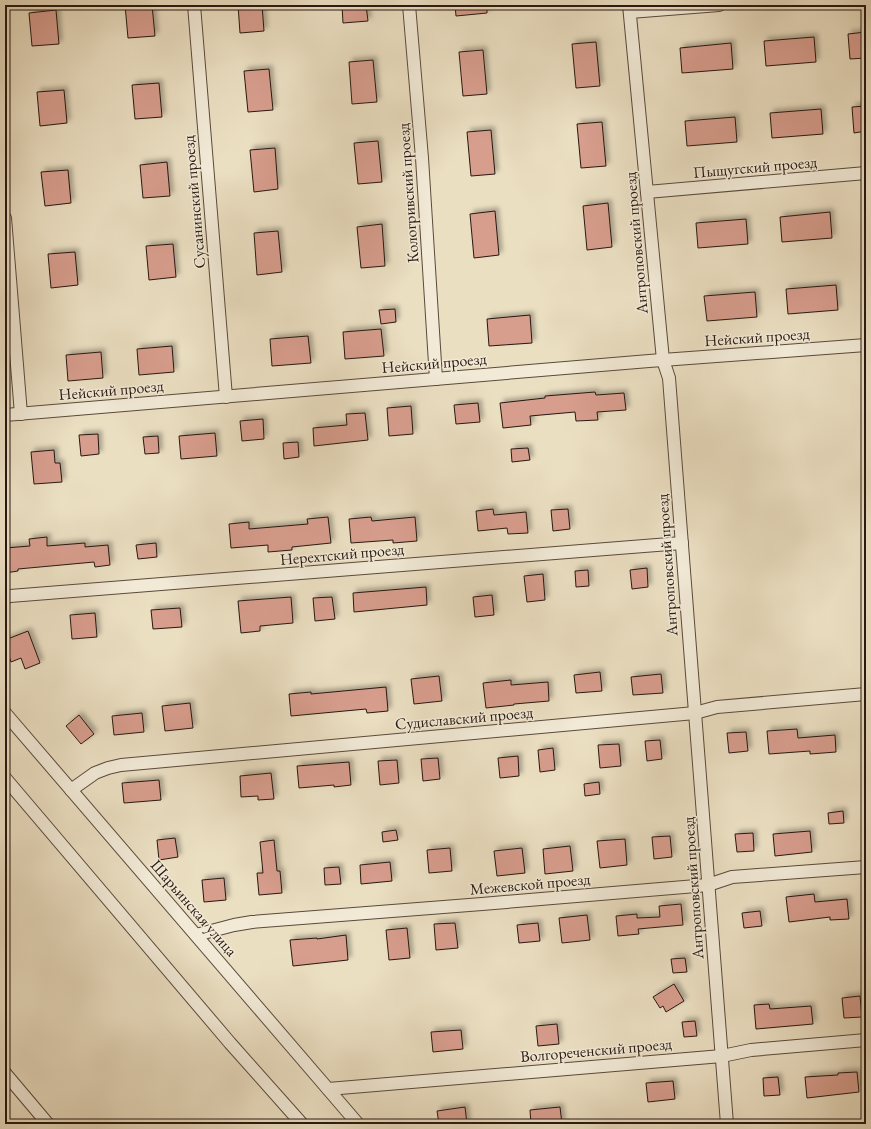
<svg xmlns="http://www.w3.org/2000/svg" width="871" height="1129" viewBox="0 0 871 1129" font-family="'EB Garamond',serif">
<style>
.building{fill:#d79d8d;stroke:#281810;filter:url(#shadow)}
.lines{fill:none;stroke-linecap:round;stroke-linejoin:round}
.street-casing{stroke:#594a3c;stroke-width:14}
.street{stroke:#f2ead7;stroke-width:12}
.labels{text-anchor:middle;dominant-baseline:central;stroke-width:3;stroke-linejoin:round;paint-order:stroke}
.street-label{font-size:16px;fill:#281810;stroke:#f2ead7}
</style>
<defs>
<filter id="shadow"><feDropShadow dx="3.5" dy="-3.5" stdDeviation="2" flood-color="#0004"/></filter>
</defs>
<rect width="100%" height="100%" fill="#ebdfc2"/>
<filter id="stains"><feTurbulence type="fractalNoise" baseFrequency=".005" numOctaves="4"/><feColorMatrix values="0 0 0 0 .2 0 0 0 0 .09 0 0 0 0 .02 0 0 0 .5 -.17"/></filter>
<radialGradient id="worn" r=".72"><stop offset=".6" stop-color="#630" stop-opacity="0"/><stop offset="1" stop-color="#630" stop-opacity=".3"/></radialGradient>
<g class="building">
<polygon points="125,5 152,5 155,36 128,38"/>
<polygon points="238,5 262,5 264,31 240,33"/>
<polygon points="342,5 366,5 368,21 343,23"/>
<polygon points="455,5 487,5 487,13 456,16"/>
<polygon points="56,10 59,44 32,46 29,13"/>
<polygon points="866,32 866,58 850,59 848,34"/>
<polygon points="814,37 816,62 766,66 764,41"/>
<polygon points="596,42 600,86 576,88 572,44"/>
<polygon points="731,43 733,69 682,73 680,48"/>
<polygon points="483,50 487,94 463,96 459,52"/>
<polygon points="373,60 377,102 352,104 349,62"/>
<polygon points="269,69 273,110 248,112 244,71"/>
<polygon points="159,83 162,117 135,119 132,85"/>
<polygon points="64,90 67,123 40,126 37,92"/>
<polygon points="866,106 866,131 854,133 852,107"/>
<polygon points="821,109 823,134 772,138 770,113"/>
<polygon points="735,117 737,142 687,146 685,121"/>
<polygon points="602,122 606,166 581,168 577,124"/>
<polygon points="491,130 495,174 471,176 467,132"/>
<polygon points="378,141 382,182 358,184 354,143"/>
<polygon points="275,148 278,189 254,192 250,150"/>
<polygon points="167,162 170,196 143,198 140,165"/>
<polygon points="68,170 71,203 45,206 41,172"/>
<polygon points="608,203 612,247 587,250 583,206"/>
<polygon points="495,211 499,255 474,258 470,214"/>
<polygon points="830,212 832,238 782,242 780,217"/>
<polygon points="746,219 748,244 698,248 696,223"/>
<polygon points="382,224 385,266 361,268 357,227"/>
<polygon points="278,231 282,272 257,275 254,233"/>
<polygon points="173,244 176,277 149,280 146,246"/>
<polygon points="75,252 78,285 51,288 48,254"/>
<polygon points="836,285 838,310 788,314 786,289"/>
<polygon points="755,292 757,317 707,321 704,296"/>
<polygon points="395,309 396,322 381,324 379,310"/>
<polygon points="530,315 532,343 489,346 487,319"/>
<polygon points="381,329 384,356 345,359 343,332"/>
<polygon points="308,336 311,363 272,366 270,339"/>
<polygon points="172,346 174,372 139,375 137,349"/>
<polygon points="101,352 103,378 68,381 66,355"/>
<polygon points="595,392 596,395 624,393 626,410 597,412 598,420 576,421 575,412 530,416 531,425 503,428 500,403 545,398 545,396"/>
<polygon points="478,403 480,422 456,424 454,405"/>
<polygon points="411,406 413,434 389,436 387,408"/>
<polygon points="365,413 368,440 314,446 313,428 347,425 346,414"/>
<polygon points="263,419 264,439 242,441 240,421"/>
<polygon points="215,433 217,456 181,459 179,436"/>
<polygon points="98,434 99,454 81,456 79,435"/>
<polygon points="158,436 159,453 145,454 143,437"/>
<polygon points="298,442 299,457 284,459 283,443"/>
<polygon points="528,448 530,460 512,462 511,449"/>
<polygon points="54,450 55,463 60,463 62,482 34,484 31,452"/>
<polygon points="493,509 494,515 526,512 528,533 508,534 507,528 478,531 476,511"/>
<polygon points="568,509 570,529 553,531 551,510"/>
<polygon points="328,517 331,543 292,547 292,550 268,552 268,545 231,548 229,524 249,522 249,529 308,524 307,519"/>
<polygon points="371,517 372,521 415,517 417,541 393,543 393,540 351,543 349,519"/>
<polygon points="47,537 47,546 85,543 85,547 108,545 110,565 95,567 94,562 18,569 18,571 5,573 5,548 30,546 29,539"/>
<polygon points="156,543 157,557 138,559 136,545"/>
<polygon points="647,568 648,587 632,589 630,570"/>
<polygon points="588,570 589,586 576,587 575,571"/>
<polygon points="543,574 545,600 527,602 524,576"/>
<polygon points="426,587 427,605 354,612 353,593"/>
<polygon points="492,595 494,615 475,617 473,597"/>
<polygon points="291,597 293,623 260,626 260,631 241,633 238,601"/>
<polygon points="332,597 335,619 315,621 313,598"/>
<polygon points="180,608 182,627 153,629 151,610"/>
<polygon points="95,613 97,637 72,639 70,615"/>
<polygon points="28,631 40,663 25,669 21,658 11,662 5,645 5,640"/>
<polygon points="600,672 602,691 576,693 574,675"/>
<polygon points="661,674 663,693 633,695 631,677"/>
<polygon points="439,676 442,701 414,704 411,679"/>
<polygon points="511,680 511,685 548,682 549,701 514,704 514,705 486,708 483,683"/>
<polygon points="386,687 388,711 367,713 366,709 291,716 289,694 311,692 311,694"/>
<polygon points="190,703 193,728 165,731 162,706"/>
<polygon points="142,713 144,732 114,735 112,716"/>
<polygon points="79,715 94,734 81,744 66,726"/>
<polygon points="797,729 798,738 835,735 836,752 810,754 810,751 769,754 767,731"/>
<polygon points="746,732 748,751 729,753 727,733"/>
<polygon points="660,740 662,759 647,761 645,741"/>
<polygon points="619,744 621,766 600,768 598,745"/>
<polygon points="553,748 555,770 540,772 538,750"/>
<polygon points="518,756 519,776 500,778 498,758"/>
<polygon points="438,758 440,779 423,781 421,759"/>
<polygon points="397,760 399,783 380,785 378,761"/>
<polygon points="349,762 351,785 334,787 334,785 299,788 297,766"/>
<polygon points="271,773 274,799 258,800 258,796 241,797 240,776"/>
<polygon points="159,780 161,800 124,803 122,783"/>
<polygon points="599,782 600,794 585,796 584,784"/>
<polygon points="843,811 844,823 829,824 828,813"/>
<polygon points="396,830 398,840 383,842 382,832"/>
<polygon points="810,831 812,852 775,856 773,834"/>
<polygon points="753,833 754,851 737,852 735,834"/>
<polygon points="670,836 672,857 654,859 652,837"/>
<polygon points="175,838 178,857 159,860 157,840"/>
<polygon points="625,839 627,865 600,868 597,841"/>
<polygon points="274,840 277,871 280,871 282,893 259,895 257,873 263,873 260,842"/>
<polygon points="570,846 573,871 545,874 543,849"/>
<polygon points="450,848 452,871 429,873 427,850"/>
<polygon points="522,848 525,873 497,876 494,851"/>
<polygon points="390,862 392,881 361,884 360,865"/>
<polygon points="339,867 341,884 325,885 324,868"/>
<polygon points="224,878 226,900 204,902 202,880"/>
<polygon points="814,894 815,902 847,899 849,919 830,920 830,917 789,922 786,897"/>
<polygon points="681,904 683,925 638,929 639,934 618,936 616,916 637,914 637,918 660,917 659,906"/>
<polygon points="760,911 762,926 744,928 742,913"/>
<polygon points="587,915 590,940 562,943 559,918"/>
<polygon points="455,923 458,948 436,950 434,924"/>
<polygon points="538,923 540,941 519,943 517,925"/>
<polygon points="407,928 410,958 389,960 386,930"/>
<polygon points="346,935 348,960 293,966 290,940 317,938 317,939"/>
<polygon points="685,958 687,972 673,973 671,959"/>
<polygon points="674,984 684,1001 666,1012 663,1006 660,1008 653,997"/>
<polygon points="860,996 862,1017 844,1018 842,998"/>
<polygon points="769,1004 770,1009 811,1006 813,1024 756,1029 754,1005"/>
<polygon points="695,1021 697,1036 684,1037 682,1022"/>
<polygon points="557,1024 559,1044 538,1046 536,1026"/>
<polygon points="461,1030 463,1049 433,1052 431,1032"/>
<polygon points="857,1072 859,1092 807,1098 805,1077 838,1075 838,1073"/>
<polygon points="778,1077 780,1095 764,1096 763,1078"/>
<polygon points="673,1081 675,1099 648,1102 646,1083"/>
<polygon points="465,1107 467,1124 439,1124 437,1111"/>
<polygon points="560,1107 562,1124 531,1124 530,1110"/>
</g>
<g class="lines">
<g class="street-casing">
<g id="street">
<polyline points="194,5 226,397"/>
<polyline points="409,5 422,158 436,379"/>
<polyline points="629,5 663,360 669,378 727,1124"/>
<polyline points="630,12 719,5"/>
<polyline points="647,192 866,173"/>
<polyline points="5,218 21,414"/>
<polyline points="5,415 649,361 866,345"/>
<polyline points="5,598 10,596 682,543"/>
<polyline points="5,713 358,1124"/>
<polyline points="5,778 230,1043 302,1124"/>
<polyline points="71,790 95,773 108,768 121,765 695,713 717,707 866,694"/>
<polyline points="196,935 234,925 252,922 482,904 708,885 732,877 866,867"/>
<polyline points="5,1073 48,1124"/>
<polyline points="328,1089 722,1056 751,1050 866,1040"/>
</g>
</g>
<use href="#street" class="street"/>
</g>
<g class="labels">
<g class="street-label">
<text transform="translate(755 167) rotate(-5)">Пыщугский проезд</text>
<text transform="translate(408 193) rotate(-94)">Кологривский проезд</text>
<text transform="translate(194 202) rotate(-95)">Сусанинский проезд</text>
<text transform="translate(636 243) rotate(-95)">Антроповский проезд</text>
<text transform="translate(757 337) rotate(-4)">Нейский проезд</text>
<text transform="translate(434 363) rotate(-5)">Нейский проезд</text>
<text transform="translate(111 390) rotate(-5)">Нейский проезд</text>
<text transform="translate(342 554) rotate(-5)">Нерехтский проезд</text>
<text transform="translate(667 565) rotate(-94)">Антроповский проезд</text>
<text transform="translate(464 718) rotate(-5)">Судиславский проезд</text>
<text transform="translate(530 884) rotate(-5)">Межевской проезд</text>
<text transform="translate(693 888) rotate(-94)">Антроповский проезд</text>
<text transform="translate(194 908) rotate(49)">Шарьинская улица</text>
<text transform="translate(596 1050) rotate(-5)">Волгореченский проезд</text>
</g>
</g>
<rect width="871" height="1129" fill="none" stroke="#ebdfc2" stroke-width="20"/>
<rect x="6" y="6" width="859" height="1117" fill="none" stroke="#281810" stroke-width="2"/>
<rect x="10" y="10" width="851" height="1109" fill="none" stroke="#281810"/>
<rect width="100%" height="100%" filter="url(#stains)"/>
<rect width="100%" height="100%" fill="url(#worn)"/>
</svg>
